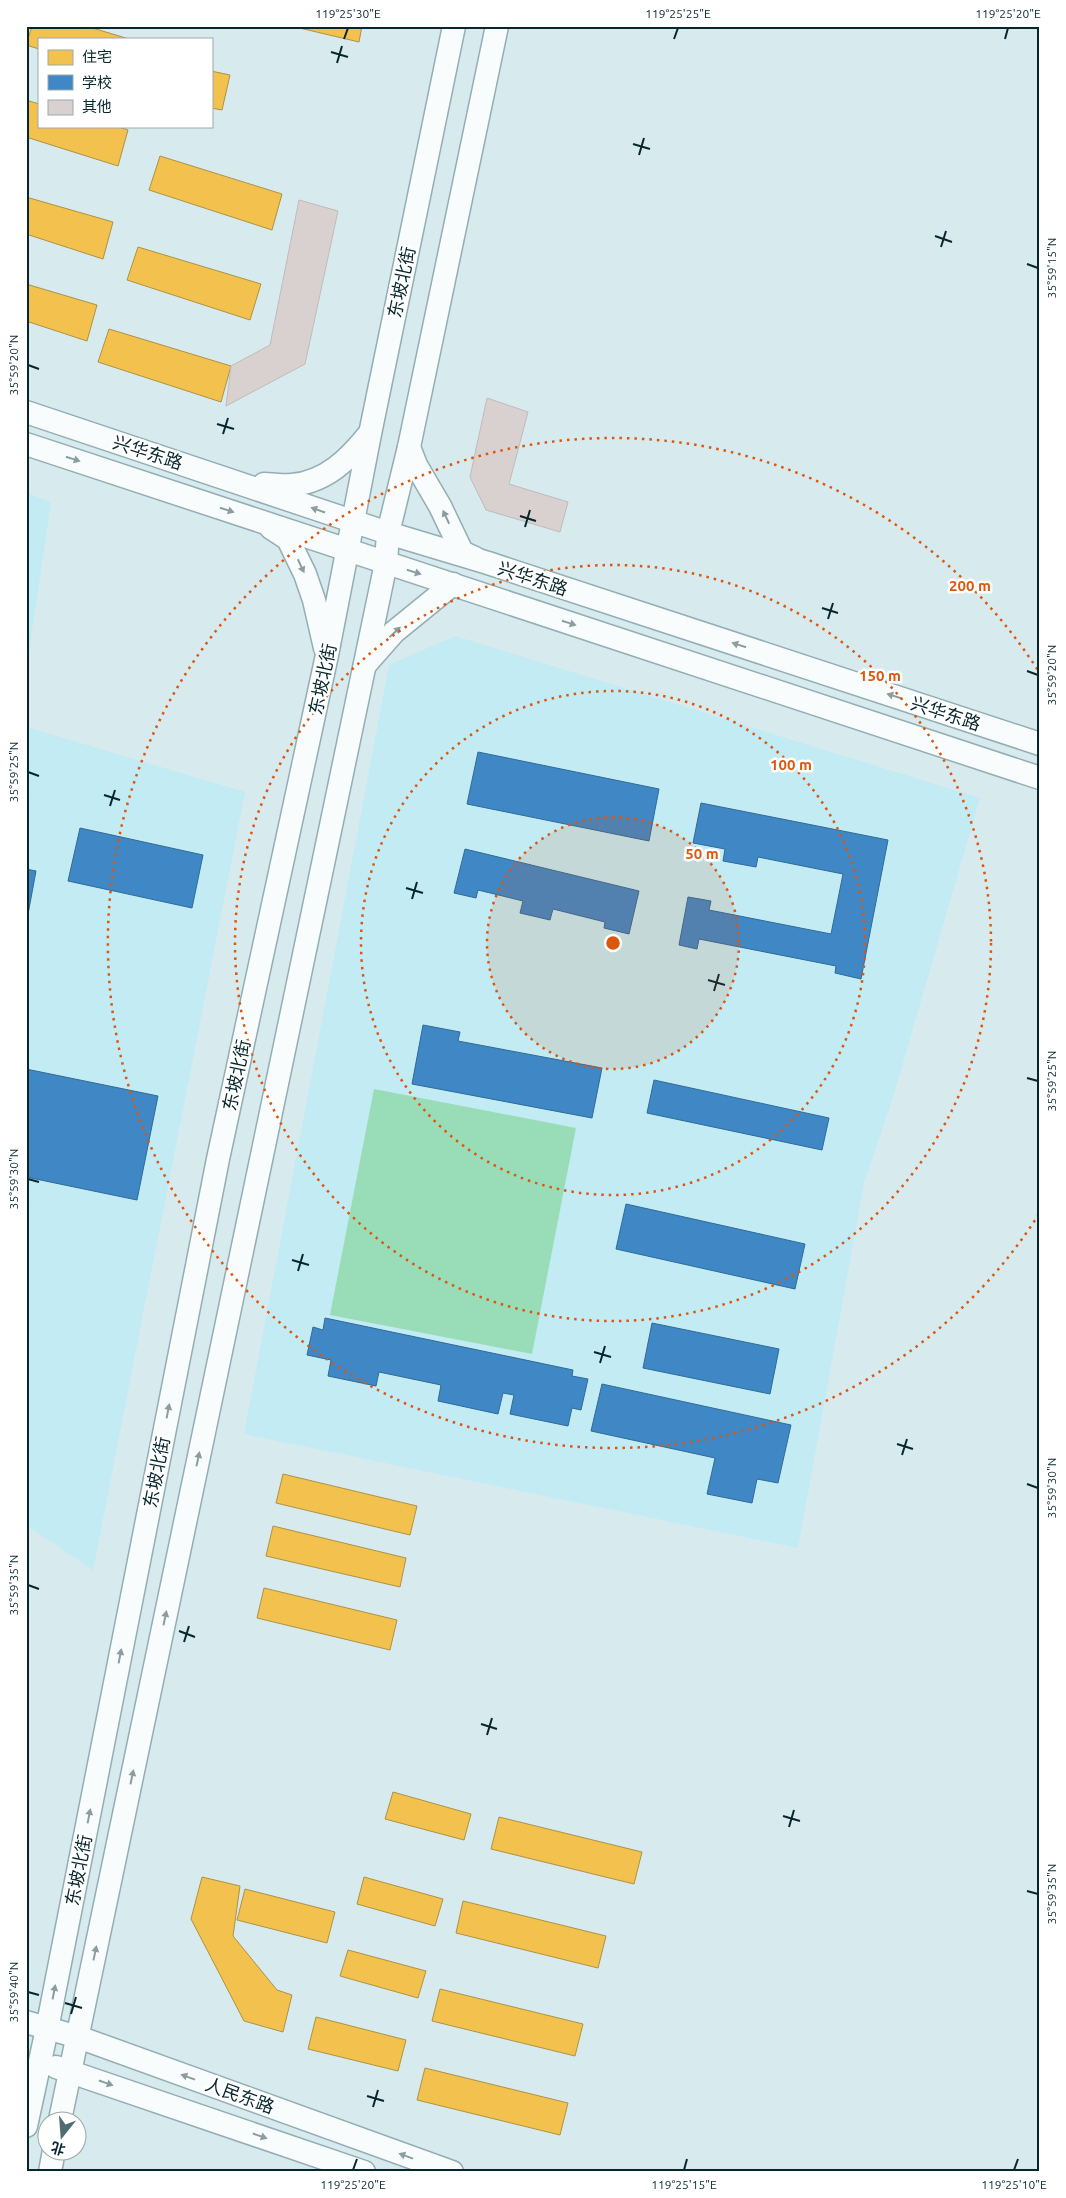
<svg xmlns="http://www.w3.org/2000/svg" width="1066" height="2198" viewBox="0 0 1066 2198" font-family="Ubuntu,'Noto Sans SC',sans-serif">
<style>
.built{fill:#c2ebf4}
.green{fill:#99ddb8}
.homes{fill:#f2c14e;stroke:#ac9344}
.schools{fill:#3f88c5;stroke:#2e6b97}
.building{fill:#d8d1d0;stroke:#c0bbb9}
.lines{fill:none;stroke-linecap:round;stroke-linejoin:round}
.major-casing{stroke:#92aeb4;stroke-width:25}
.major{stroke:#f9fcfc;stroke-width:22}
.oneway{fill:#8c9c9f}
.ticks{fill:none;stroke:#07272d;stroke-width:2}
.ring{fill:none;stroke:#dd560e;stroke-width:2.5;stroke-dasharray:2.5 5}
.labels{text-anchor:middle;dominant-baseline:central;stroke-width:5;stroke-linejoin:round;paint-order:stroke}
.street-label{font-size:18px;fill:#07272d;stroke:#fff}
.centre{fill:#dd560e;stroke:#fff;stroke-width:2.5}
.ring-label{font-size:15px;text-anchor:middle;font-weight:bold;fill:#dd560e;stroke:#fff;stroke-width:5;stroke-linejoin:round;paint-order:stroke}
.neatline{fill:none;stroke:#07272d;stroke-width:2}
.ticks-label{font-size:12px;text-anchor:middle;fill:#07272d}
</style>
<rect width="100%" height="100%" fill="#d7eaee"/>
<g class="built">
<polygon points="26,493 51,502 26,672"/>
<polygon points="455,636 980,798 893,1097 864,1183 798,1548 244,1434 389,665"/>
<polygon points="26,727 245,792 93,1570 26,1525"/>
</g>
<polygon class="green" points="374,1089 576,1128 532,1354 330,1315"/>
<g class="homes">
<polygon points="32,26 86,26 129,39 39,39 39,49 26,45"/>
<polygon points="291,26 362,26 359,42"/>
<polygon points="211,71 230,75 222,110 211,108"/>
<polygon points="26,100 39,104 39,126 116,126 128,130 118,166 26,137"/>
<polygon points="160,156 282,194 272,230 149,190"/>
<polygon points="26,197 113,222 103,259 26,234"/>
<polygon points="138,247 261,284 250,320 127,280"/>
<polygon points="26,284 97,305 87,341 26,321"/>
<polygon points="109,329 231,366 221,402 98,362"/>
<polygon points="283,1474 417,1506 410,1535 276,1503"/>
<polygon points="273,1526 406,1558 400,1587 266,1556"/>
<polygon points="264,1588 397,1620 390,1650 257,1618"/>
<polygon points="393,1792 471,1814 464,1840 385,1819"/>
<polygon points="499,1817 642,1852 634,1884 491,1849"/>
<polygon points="202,1877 240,1886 233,1936 277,1990 292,1995 283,2032 244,2021 191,1919"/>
<polygon points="364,1877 443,1899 435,1926 357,1904"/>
<polygon points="245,1889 335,1912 327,1943 237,1920"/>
<polygon points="463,1901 606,1936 598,1968 456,1933"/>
<polygon points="348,1950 426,1971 418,1998 340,1976"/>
<polygon points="440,1989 583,2024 575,2056 432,2021"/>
<polygon points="316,2017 406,2040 398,2071 308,2049"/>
<polygon points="425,2068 568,2103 560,2135 417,2100"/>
</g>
<g class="schools">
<polygon points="478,752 659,789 649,841 467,804"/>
<polygon points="701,803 888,840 861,979 835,973 836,966 699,939 697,949 679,945 688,897 711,901 709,910 831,934 843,874 758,857 756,867 723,861 725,849 693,843"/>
<polygon points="80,828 203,855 192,908 68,881"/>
<polygon points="465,849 639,891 629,934 604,928 605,922 553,909 550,920 520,913 523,901 478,890 476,898 454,893"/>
<polygon points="26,869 36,871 26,925"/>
<polygon points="423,1025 460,1032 458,1041 602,1068 592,1118 412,1084"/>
<polygon points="26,1069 158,1096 137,1200 26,1177"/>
<polygon points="654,1080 829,1118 822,1150 647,1113"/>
<polygon points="626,1204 805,1244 795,1289 616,1249"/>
<polygon points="325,1318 573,1370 572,1376 588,1379 581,1410 572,1408 568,1426 510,1414 514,1395 503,1393 498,1414 438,1401 441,1385 379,1372 376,1386 328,1376 331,1360 307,1355 313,1327 323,1330"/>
<polygon points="652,1323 779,1349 770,1394 643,1368"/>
<polygon points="602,1384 791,1425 778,1483 757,1479 752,1503 707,1494 715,1458 591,1431"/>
</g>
<g class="building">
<polygon points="299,200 338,211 305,364 226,406 231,366 270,345"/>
<polygon points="487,398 528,412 509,484 568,502 560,532 486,510 470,477"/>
</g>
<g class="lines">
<g class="major-casing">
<g id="major">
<polyline points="26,412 388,533 488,563 1040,744"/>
<polyline points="26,444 1040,778"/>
<polyline points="409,447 416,465 440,506 462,552 475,558"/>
<path d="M264 484C273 484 283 486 292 485 326 482 349 459 369 434"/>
<polyline points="271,528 288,539 305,574 314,600 325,648"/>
<polyline points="365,665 394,632 453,584"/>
<polyline points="26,2022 78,2037 452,2172"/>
<polyline points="56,2067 364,2172"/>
<polyline points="60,2120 386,563 388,533 409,447 497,26"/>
<polyline points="26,2126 47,2029 218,1159 327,655 370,434 454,26"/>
<polyline points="50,2172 54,2150"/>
</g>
</g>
<use href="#major" class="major"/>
</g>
<defs><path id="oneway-solid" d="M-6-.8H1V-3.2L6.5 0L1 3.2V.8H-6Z" transform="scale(1.25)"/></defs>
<g class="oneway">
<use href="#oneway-solid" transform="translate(73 459) rotate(18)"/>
<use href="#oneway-solid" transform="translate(227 510) rotate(18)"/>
<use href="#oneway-solid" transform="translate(318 510) rotate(-161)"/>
<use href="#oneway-solid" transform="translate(446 517) rotate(-115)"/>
<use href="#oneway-solid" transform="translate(301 566) rotate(65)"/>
<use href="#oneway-solid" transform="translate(414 572) rotate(17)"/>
<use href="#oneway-solid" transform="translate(569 623) rotate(18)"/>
<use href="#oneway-solid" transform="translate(395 632) rotate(-43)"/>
<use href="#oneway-solid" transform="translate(739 645) rotate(-162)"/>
<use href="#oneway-solid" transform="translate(894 696) rotate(-162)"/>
<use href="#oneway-solid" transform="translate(168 1411) rotate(-79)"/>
<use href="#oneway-solid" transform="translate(198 1459) rotate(-78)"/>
<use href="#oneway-solid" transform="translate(165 1618) rotate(-78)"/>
<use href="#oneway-solid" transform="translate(120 1656) rotate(-79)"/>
<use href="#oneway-solid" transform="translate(132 1777) rotate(-78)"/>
<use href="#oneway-solid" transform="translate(89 1816) rotate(-79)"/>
<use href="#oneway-solid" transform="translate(95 1953) rotate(-78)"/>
<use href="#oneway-solid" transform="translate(54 1992) rotate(-79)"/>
<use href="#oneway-solid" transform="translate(188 2077) rotate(-160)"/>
<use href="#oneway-solid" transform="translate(106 2083) rotate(19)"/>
<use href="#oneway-solid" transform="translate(260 2136) rotate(19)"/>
<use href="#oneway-solid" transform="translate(406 2156) rotate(-160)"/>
</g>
<path class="ticks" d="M344 39 348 28M674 39 678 28M1005 39 1008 28M331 52 348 57M337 63 342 46M633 144 650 149M639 155 644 138M935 236 952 242M941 247 946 231M1027 264 1038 268M28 365 39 369M217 424 234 429M223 434 228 418M520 516 536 521M525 527 530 510M822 608 838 613M828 619 833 603M1027 671 1038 675M28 772 39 776M104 795 120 800M110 806 115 790M406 888 423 893M412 899 417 882M708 980 725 985M714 991 719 974M1027 1078 1038 1081M28 1179 39 1182M292 1260 309 1265M298 1271 303 1254M594 1352 611 1357M600 1363 605 1346M897 1444 913 1449M902 1455 907 1439M1027 1484 1038 1488M28 1585 39 1589M179 1631 195 1637M184 1642 189 1626M481 1724 497 1729M487 1735 492 1718M783 1816 800 1821M789 1827 794 1810M1027 1891 1038 1894M28 1992 39 1995M65 2003 82 2008M71 2014 76 1997M367 2096 384 2101M373 2107 378 2090M353 2170 357 2159M684 2170 687 2159M1014 2170 1018 2159"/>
<circle cx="613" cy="943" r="126" fill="#dd560e" fill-opacity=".12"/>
<g class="ring">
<circle cx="613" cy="943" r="126"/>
<circle cx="613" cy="943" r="252"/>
<circle cx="613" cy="943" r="378"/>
<path d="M1039 1214A505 505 0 1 1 1039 672"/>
</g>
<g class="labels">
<g class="street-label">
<text transform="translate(401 282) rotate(-78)">东坡北街</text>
<text transform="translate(148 452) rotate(18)">兴华东路</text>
<text transform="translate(533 578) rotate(18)">兴华东路</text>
<text transform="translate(322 679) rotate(-78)">东坡北街</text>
<text transform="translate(946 713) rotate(18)">兴华东路</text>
<text transform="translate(236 1075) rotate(-78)">东坡北街</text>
<text transform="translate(156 1472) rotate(-79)">东坡北街</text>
<text transform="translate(78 1870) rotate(-79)">东坡北街</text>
<text transform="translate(240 2095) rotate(20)">人民东路</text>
</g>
</g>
<circle cx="613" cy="943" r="8" class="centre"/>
<g class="ring-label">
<text x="970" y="591">200 m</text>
<text x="880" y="681">150 m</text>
<text x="791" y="770">100 m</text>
<text x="702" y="859">50 m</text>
</g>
<rect width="1066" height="2198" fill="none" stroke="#ffffff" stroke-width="55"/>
<rect x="38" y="38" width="175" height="90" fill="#ffffff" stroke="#9ca9ab"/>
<rect x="48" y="50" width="25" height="15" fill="#f2c14e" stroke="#9ca9ab"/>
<text x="82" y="62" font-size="15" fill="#07272d">住宅</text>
<rect x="48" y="75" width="25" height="15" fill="#3f88c5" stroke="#9ca9ab"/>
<text x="82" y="88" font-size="15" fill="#07272d">学校</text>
<rect x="48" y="100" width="25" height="15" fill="#d8d1d0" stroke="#9ca9ab"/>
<text x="82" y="112" font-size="15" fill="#07272d">其他</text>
<g transform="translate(62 2136) rotate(197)"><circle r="24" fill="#ffffff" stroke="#9ca9ab"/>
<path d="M0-4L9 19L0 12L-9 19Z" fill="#506b71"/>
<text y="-8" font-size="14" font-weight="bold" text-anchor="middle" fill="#07272d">北</text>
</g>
<rect x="28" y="28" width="1010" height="2142" class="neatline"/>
<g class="ticks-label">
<text x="348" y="18">119°25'30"E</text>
<text x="678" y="18">119°25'25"E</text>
<text x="1008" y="18">119°25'20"E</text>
<text transform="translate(1052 268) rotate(-90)" y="4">35°59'15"N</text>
<text transform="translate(14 365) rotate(-90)" y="4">35°59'20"N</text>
<text transform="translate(1052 675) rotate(-90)" y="4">35°59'20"N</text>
<text transform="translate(14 772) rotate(-90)" y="4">35°59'25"N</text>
<text transform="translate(1052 1081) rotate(-90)" y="4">35°59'25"N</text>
<text transform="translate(14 1179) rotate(-90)" y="4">35°59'30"N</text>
<text transform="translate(1052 1488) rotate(-90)" y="4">35°59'30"N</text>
<text transform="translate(14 1585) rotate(-90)" y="4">35°59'35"N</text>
<text transform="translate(1052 1894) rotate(-90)" y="4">35°59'35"N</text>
<text transform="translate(14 1992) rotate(-90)" y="4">35°59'40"N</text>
<text x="353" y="2189">119°25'20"E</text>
<text x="684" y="2189">119°25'15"E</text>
<text x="1014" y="2189">119°25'10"E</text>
</g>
</svg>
